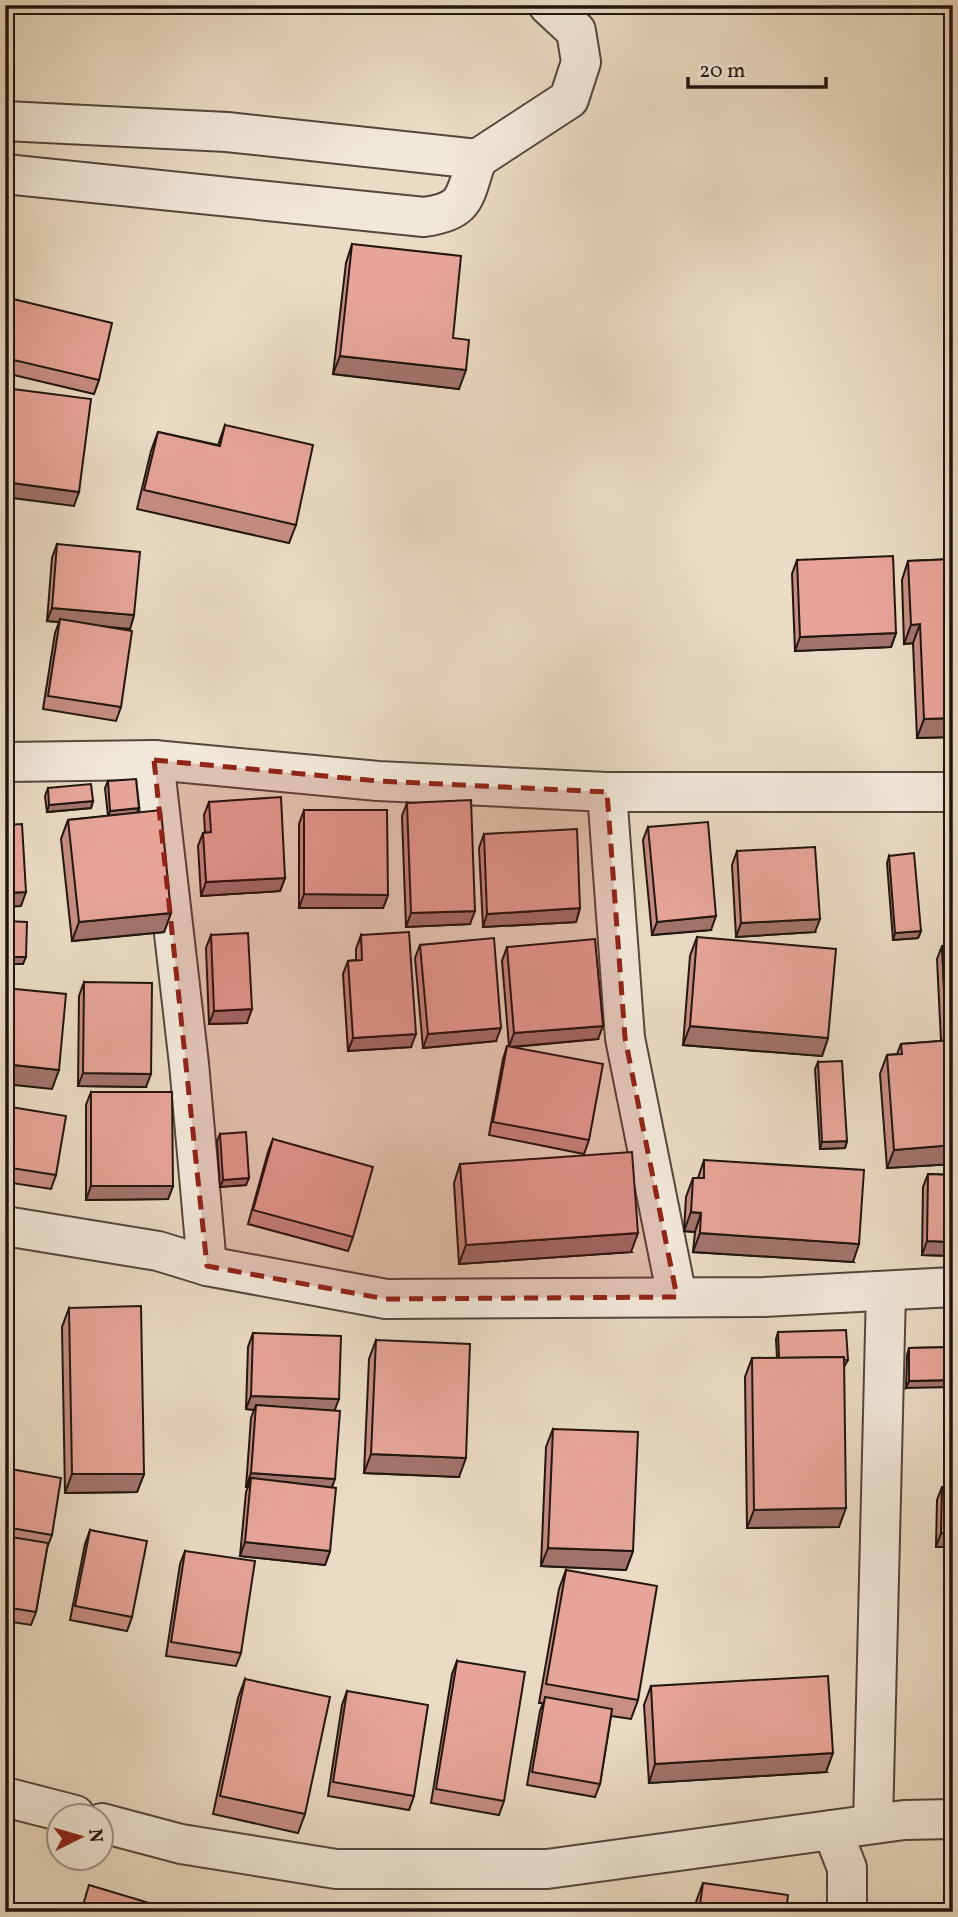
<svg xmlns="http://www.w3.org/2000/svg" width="958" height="1917" viewBox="0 0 958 1917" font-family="Vollkorn,serif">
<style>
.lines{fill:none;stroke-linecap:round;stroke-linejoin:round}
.street-casing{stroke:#54463c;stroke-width:42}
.street{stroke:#f2e8d9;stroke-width:38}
.wall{fill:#c78e84;stroke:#21150f;stroke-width:2}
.shaded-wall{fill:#a2746c;stroke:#21150f;stroke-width:2}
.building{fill:#e7a59a;stroke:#21150f;stroke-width:2}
.marked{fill:#8f2418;fill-opacity:0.2;stroke:#8f2418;stroke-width:5;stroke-dasharray:14 9;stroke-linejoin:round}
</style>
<rect width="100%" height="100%" fill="#ebdbc4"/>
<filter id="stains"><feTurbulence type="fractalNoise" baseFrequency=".00286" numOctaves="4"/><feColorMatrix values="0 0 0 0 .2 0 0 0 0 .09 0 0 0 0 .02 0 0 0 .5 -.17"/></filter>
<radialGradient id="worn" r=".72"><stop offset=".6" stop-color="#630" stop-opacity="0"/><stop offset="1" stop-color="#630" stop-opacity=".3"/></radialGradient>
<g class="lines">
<g class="street-casing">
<g id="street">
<polyline points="5,121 227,132 477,159 569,99 581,62 576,31 548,5"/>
<path d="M5 174 424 217C468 211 464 196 477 159"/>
<polyline points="154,760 189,1064 207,1266"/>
<polyline points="5,762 154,760 378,781 607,792 953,792"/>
<polyline points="607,792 625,1038 677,1297"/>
<polyline points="5,1226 158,1251 207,1266 386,1299 764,1297 953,1287"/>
<polyline points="5,1797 75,1815"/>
<polyline points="102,1823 181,1844 336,1869 547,1869 904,1820 953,1819"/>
<polyline points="873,1824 886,1291"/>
<polyline points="832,1830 847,1868 847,1912"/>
</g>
</g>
<use href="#street" class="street"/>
</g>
<g class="wall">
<polygon points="468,5 489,5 471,13"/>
<polygon points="352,244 453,338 459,389 333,374 346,263"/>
<polygon points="5,297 99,380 94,394 5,373"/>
<polygon points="225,425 296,525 289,543 137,509 151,451 158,432 218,445"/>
<polygon points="57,544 134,615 130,629 101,626 121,707 116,721 43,709 55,633 59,622 47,621 52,558"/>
<polygon points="953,559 953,737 917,738 913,643 904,644 902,580 908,561"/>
<polygon points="797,560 896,633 891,647 795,651 792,574"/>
<polygon points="108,781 137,813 171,913 164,932 72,941 61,839 68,820 108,816 105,788"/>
<polygon points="48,788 93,801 91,808 47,812 45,796"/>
<polygon points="209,802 285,878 280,891 201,896 198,846 203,833 205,833 204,815"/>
<polygon points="407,803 470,924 406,927 402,816"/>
<polygon points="304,810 388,895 383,908 299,908 299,824"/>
<polygon points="648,827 711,930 652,935 643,840"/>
<polygon points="484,834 580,908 576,922 483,927 479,848"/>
<polygon points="737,851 815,932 736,937 732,865"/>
<polygon points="889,856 921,931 918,938 893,940 887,863"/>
<polygon points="211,935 247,1023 209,1024 206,948"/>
<polygon points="361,935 411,1047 348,1051 343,974 348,961 356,960 356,949"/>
<polygon points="697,937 828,1038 822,1056 683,1045 690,956"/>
<polygon points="420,945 496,1041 423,1048 415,958"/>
<polygon points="942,946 953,1164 887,1168 880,1074 887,1055 897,1054 901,1044 941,1041 937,959"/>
<polygon points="507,947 598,1039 514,1047 589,1140 584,1154 489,1135 503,1059 507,1046 509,1046 502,961"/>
<polygon points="84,982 146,1087 78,1086 79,996"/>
<polygon points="818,1062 847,1141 845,1148 820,1149 815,1069"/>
<polygon points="91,1092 173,1186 168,1199 86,1200 86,1105"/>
<polygon points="5,1106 56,1175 51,1189 5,1182"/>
<polygon points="220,1134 246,1185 220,1187 217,1141"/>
<polygon points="273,1139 353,1237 348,1251 248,1224 268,1152"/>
<polygon points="704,1160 853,1262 693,1252 695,1232 684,1231 686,1197 693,1178 698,1178"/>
<polygon points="460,1164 631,1252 459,1264 454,1183"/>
<polygon points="928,1174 953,1175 953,1256 922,1255 923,1187"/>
<polygon points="69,1308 144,1474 137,1492 65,1493 62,1327"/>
<polygon points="778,1332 848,1360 844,1367 839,1527 747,1528 745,1377 752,1358 777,1358 776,1339"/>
<polygon points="253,1333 335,1411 330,1551 325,1565 240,1556 246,1492 248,1487 246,1487 251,1418 254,1410 246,1409 248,1347"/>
<polygon points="376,1340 459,1477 364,1473 369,1359"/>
<polygon points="953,1347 906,1388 907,1355 909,1348"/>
<polygon points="553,1429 633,1551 626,1570 541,1566 546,1447"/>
<polygon points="953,1461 953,1547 936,1547 937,1500 942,1487 949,1487 949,1471"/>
<polygon points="5,1468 52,1535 47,1548 36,1612 31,1625 5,1621"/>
<polygon points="90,1530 132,1617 127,1631 70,1620 85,1544"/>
<polygon points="185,1551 241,1653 236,1666 166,1656 180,1564"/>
<polygon points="566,1570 638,1700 631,1719 611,1716 600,1784 595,1797 527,1785 540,1711 543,1703 539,1703 559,1589"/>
<polygon points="457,1661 504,1801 499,1815 431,1803 452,1674"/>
<polygon points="245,1679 305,1814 298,1833 213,1814 238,1698"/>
<polygon points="651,1686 826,1772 649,1783 644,1705"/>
<polygon points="347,1691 414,1796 409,1810 328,1796 342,1705"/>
<polygon points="703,1883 786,1912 695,1912 696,1902"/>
</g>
<g class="shaded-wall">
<polygon points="475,5 489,5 471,13 473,6"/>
<polygon points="340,356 466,370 459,389 333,374"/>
<polygon points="5,482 79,492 74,506 5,497"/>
<polygon points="52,608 134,615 130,629 59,622 60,619 59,622 47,621"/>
<polygon points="920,624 913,643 904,644 911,625"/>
<polygon points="896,633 891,647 795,651 800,637"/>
<polygon points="953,718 953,737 917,738 924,719"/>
<polygon points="93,801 91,808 47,812 49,805"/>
<polygon points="139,808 136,815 108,818 110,811"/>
<polygon points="285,878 280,891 201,896 206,882"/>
<polygon points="26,892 21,906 5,907 5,893"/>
<polygon points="304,894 388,895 383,908 299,908"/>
<polygon points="580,908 576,922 483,927 487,914"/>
<polygon points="475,911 470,924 406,927 411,913"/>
<polygon points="171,913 164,932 72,941 79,922"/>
<polygon points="716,916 711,930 652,935 657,922"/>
<polygon points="820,919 815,932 736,937 741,923"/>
<polygon points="921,931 918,938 893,940 895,933"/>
<polygon points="5,957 26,957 23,964 5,964"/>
<polygon points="252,1009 247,1023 209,1024 214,1011"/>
<polygon points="603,1026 598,1039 509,1047 514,1033"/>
<polygon points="690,1026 828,1038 822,1056 683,1045"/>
<polygon points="501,1028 496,1041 423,1048 428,1034"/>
<polygon points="946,1033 953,1033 953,1046 941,1047"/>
<polygon points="416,1034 411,1047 348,1051 353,1038"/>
<polygon points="5,1064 59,1070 52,1089 5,1084"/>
<polygon points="83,1073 151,1074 146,1087 78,1086"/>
<polygon points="847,1141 845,1148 820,1149 822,1142"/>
<polygon points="953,1145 953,1164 887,1168 894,1150"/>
<polygon points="249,1178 246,1185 220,1187 223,1180"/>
<polygon points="91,1186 173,1186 168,1199 86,1200"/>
<polygon points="691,1212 701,1213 695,1232 684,1231"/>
<polygon points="638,1233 631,1252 459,1264 466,1245"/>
<polygon points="700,1233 859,1244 853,1262 693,1252"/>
<polygon points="927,1241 953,1242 953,1256 922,1255"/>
<polygon points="953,1380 953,1387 906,1388 909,1381"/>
<polygon points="251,1396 339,1399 334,1412 256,1405 254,1410 246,1409"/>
<polygon points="371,1454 466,1458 459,1477 364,1473"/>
<polygon points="251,1473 335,1479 330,1492 251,1478 248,1487 246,1487"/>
<polygon points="72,1474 144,1474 137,1492 65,1493"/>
<polygon points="846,1508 839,1527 747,1528 754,1510"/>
<polygon points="941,1533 953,1534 953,1547 936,1547"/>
<polygon points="245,1542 330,1551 325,1565 240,1556"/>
<polygon points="548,1548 633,1551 626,1570 541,1566"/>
<polygon points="833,1753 826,1772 649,1783 655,1764"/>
</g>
<g class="building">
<polygon points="352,244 461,256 453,338 469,340 466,370 340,356"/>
<polygon points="5,297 112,323 99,380 5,358"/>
<polygon points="5,388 91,399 79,492 5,482"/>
<polygon points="225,425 313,445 296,525 144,490 158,432 220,446"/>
<polygon points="57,544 140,552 134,615 52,608"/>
<polygon points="893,556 896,633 800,637 797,560"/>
<polygon points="953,559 953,718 924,719 920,624 911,625 908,561"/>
<polygon points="60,619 132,631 121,707 48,696"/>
<polygon points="136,779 139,808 110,811 108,781"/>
<polygon points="91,784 93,801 49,805 48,788"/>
<polygon points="281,797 285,878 206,882 203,833 211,832 209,802"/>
<polygon points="471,800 475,911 411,913 407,803"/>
<polygon points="161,810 171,913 79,922 68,820"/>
<polygon points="304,810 387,810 388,895 304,894"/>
<polygon points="708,822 716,916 657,922 648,827"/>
<polygon points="22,824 26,892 5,893 5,825"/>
<polygon points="577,829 580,908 487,914 484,834"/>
<polygon points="815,847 820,919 741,923 737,851"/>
<polygon points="914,853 921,931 895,933 889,856"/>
<polygon points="5,921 27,922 26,957 5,957"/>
<polygon points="409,932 416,1034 353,1038 348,961 362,960 361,935"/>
<polygon points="248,933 252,1009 214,1011 211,935"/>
<polygon points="697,937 836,949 828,1038 690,1026"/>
<polygon points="494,938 501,1028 428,1034 420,945"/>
<polygon points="595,939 603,1026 514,1033 507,947"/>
<polygon points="953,945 953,1033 946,1033 942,946"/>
<polygon points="84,982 152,983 151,1074 83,1073"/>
<polygon points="5,988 66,994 59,1070 5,1064"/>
<polygon points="953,1040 953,1145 894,1150 887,1055 902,1054 901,1044"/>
<polygon points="507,1046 603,1064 589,1140 493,1122"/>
<polygon points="842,1061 847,1141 822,1142 818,1062"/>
<polygon points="91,1092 172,1092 173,1186 91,1186"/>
<polygon points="5,1106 66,1116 56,1175 5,1167"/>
<polygon points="246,1132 249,1178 223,1180 220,1134"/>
<polygon points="273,1139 373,1167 353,1237 253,1210"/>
<polygon points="632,1152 638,1233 466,1245 460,1164"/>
<polygon points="704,1160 864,1170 859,1244 700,1233 701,1213 691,1212 693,1178 704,1178"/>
<polygon points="928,1174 953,1175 953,1242 927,1241"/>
<polygon points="141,1306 144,1474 72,1474 69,1308"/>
<polygon points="846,1330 848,1360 844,1360 844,1357 779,1358 778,1332"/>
<polygon points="253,1333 341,1336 339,1399 251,1396"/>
<polygon points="376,1340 470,1344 466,1458 371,1454"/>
<polygon points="953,1347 953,1380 909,1381 909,1348"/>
<polygon points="844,1357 846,1508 754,1510 752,1358"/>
<polygon points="256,1405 340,1411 335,1479 251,1473"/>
<polygon points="553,1429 638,1432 633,1551 548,1548"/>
<polygon points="5,1468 61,1478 52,1535 5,1527"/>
<polygon points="251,1478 336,1488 330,1551 245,1542"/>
<polygon points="942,1487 953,1487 953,1534 941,1533"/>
<polygon points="90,1530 147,1541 132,1617 75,1606"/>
<polygon points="5,1536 48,1543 36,1612 5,1607"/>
<polygon points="185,1551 255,1561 241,1653 171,1642"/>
<polygon points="566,1570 657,1586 638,1700 546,1684"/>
<polygon points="457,1661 525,1672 504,1801 436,1789"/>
<polygon points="828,1676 833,1753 655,1764 651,1686"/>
<polygon points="245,1679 330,1697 305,1814 220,1796"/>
<polygon points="347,1691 428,1705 414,1796 333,1782"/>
<polygon points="545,1697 612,1709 600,1784 532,1772"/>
<polygon points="703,1883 788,1895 786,1912 699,1912"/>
<polygon points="89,1885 149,1903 147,1912 81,1912"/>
</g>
<path class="marked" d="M154 760 378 781 607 792 625 1038 677 1297 386 1299 207 1266Z"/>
<rect width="958" height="1917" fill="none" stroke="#ebdbc4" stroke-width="28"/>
<rect x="7" y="7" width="944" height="1903" fill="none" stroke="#21150f" stroke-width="3.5"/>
<rect x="14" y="14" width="930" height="1889" fill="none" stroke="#21150f" stroke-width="2"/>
<g transform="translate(80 1837) rotate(85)"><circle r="33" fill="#f2e8d9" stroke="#9e9488" stroke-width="2"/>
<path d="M0-5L12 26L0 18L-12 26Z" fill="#8f2418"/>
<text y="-10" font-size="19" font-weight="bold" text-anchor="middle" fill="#21150f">N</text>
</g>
<path d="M688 77v10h138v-10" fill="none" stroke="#21150f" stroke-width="3.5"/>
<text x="699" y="77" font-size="21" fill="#21150f" stroke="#f2e8d9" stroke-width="5" paint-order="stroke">20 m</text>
<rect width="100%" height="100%" filter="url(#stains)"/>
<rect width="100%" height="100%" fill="url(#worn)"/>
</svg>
